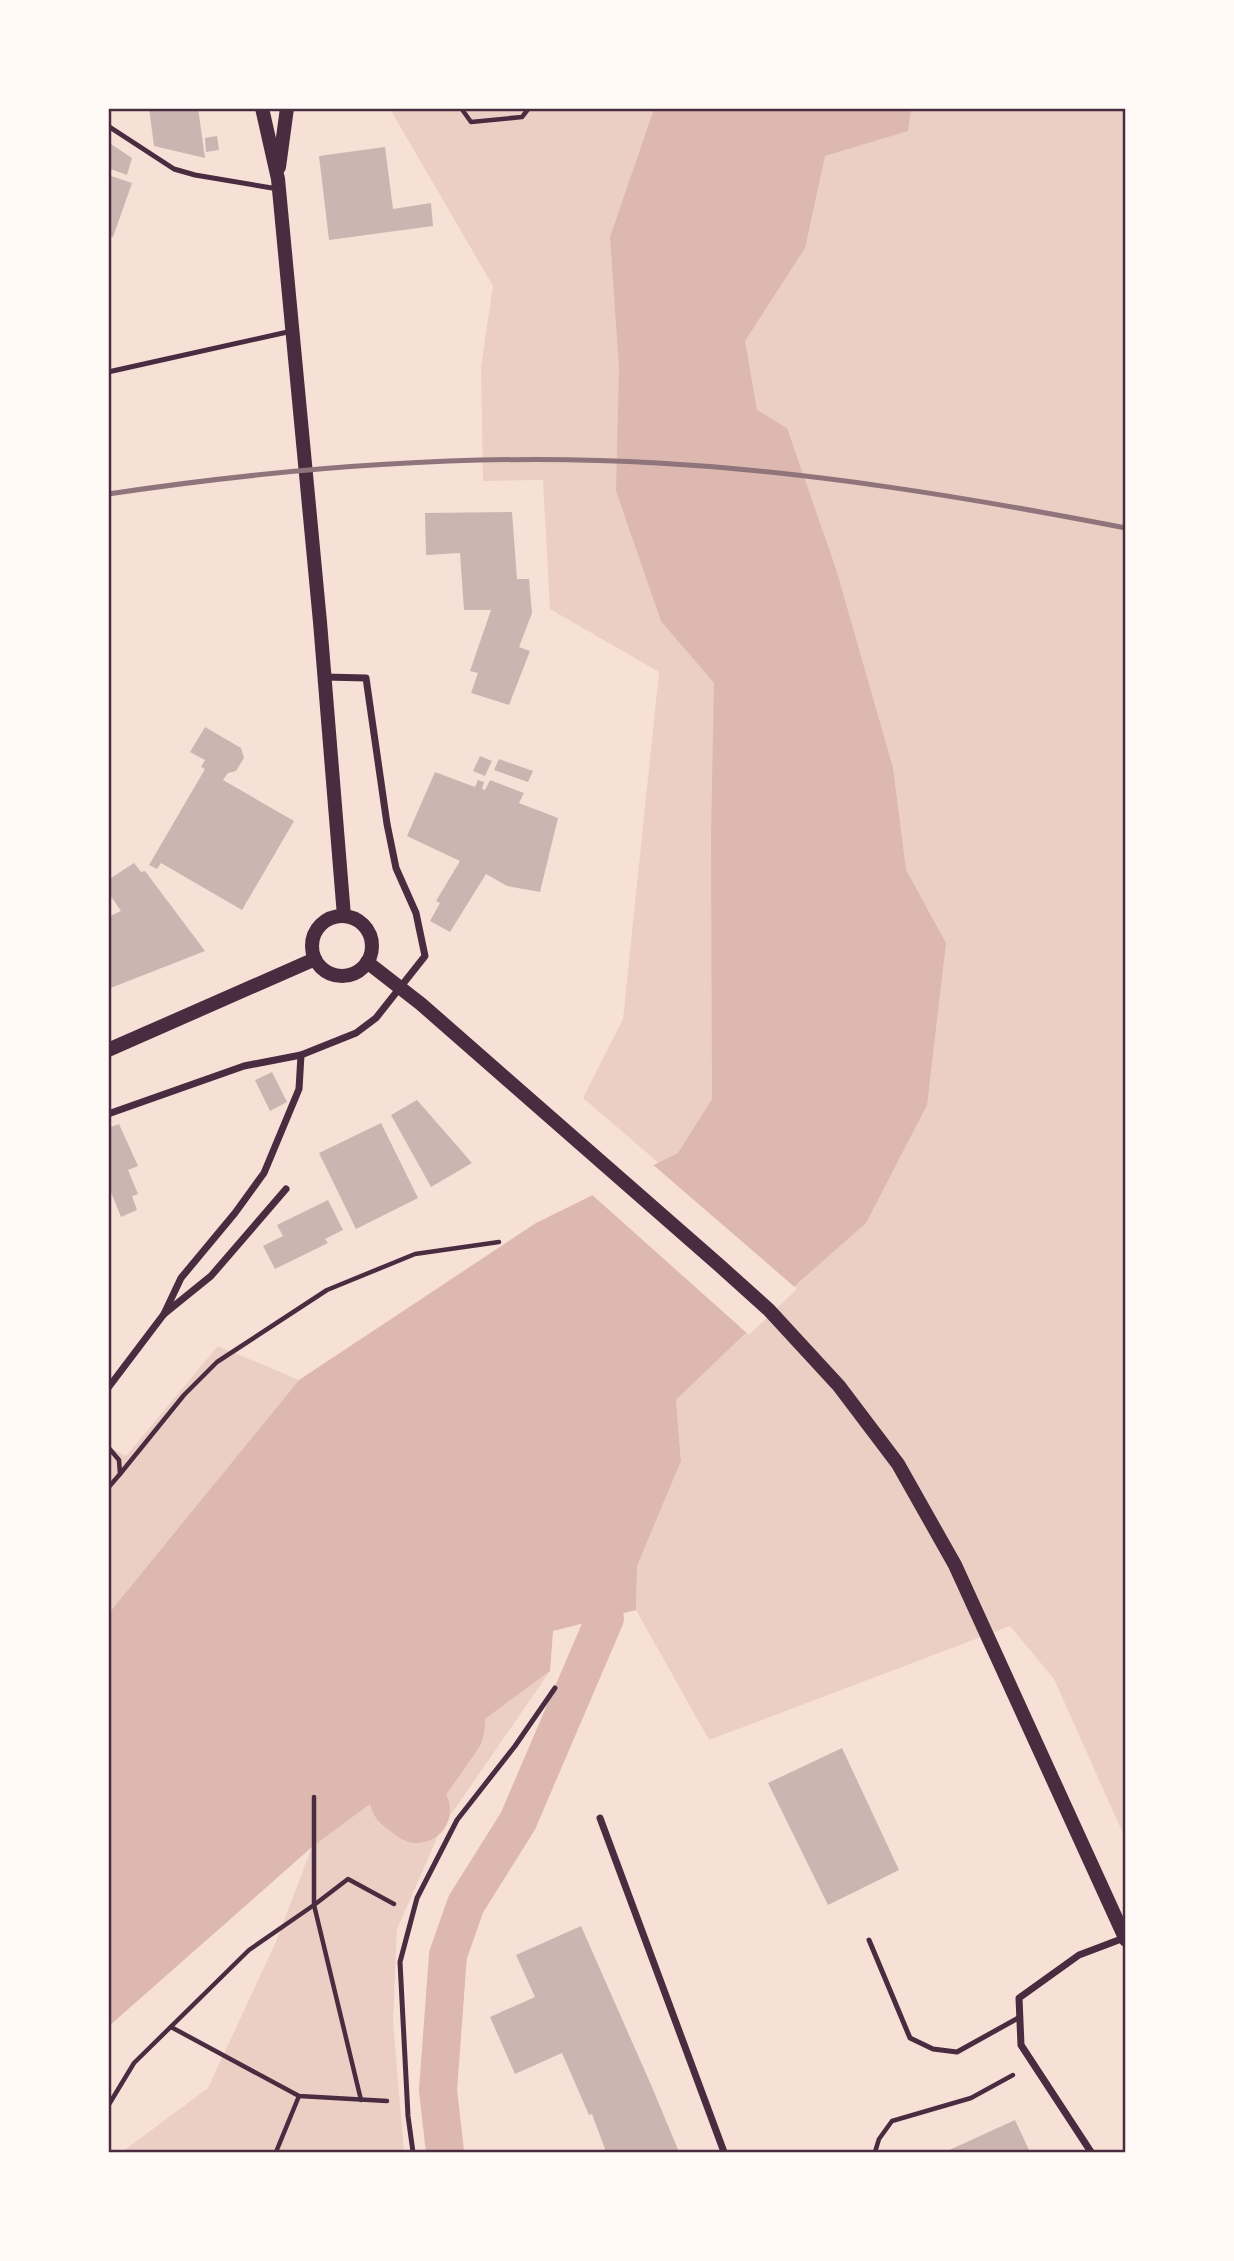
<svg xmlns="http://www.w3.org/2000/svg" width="1234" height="2261" viewBox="0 0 1234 2261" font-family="Quicksand,sans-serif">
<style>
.green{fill:#ebcfc5}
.water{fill:#dcb8b0}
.pier{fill:#f7e1d7}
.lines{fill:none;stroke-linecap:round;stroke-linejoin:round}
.canal{stroke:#dcb8b0;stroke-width:38}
.river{stroke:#dcb8b0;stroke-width:66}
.building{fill:#ccb4b1}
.path{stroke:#4a2c40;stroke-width:4.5}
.service{stroke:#4a2c40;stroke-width:5}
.minor{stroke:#4a2c40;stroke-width:7}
.secondary{stroke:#4a2c40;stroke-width:14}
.rail{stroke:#8f747c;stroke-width:5}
.neatline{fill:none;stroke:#4a2c40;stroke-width:2.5}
</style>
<rect width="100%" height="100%" fill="#f7e1d7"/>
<g class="green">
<polygon points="390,109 1125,109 1125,1838 1054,1679 1010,1626 709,1740 636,1610 637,1566 681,1461 676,1400 798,1282 583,1098 623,1019 659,672 550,609 543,480 483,481 481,367 493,286"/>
<polygon points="218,1346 299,1380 109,1613 109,1447 126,1456"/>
<polygon points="550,1671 441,1829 397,1929 393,2021 404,2152 122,2152 208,2088 275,1944 312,1847"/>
</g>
<polygon class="water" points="654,109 911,109 908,131 825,156 805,248 745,341 757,410 787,428 836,569 893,768 906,870 946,943 927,1105 866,1223 798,1283 676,1400 681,1461 637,1566 636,1610 553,1631 550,1671 312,1847 109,2026 109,1613 299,1380 536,1223 678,1153 712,1099 711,836 714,683 661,621 616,491 619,367 610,237"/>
<polygon class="pier" points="651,1163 797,1289 749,1335 590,1193"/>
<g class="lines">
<polyline class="canal" points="445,2152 438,2090 448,1955 466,1904 518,1821 605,1618"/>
<polyline class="river" points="417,1810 403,1799 451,1730 452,1724 439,1707 417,1692"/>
</g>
<g class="building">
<polygon points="149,108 198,108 205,158 154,146"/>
<polygon points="217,136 219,150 206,152 205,138"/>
<polygon points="108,142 132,158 127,175 108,168"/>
<polygon points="385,147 393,209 431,203 433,226 329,240 319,156"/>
<polygon points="108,175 132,183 113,237 108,236"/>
<polygon points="512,512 517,579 529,579 532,613 519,647 530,651 509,705 471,693 478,673 470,671 491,610 464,610 460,553 426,555 425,513"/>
<polygon points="205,727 241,748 244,758 236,771 228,773 223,780 294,821 242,910 161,863 157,869 149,865 205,769 201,767 205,760 190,752"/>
<polygon points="480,756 492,761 485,776 473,771"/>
<polygon points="499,759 533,771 528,782 494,770"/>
<polygon points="435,772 475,787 478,780 484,782 482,789 485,790 490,780 524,793 519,803 558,818 540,892 507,886 486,874 450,932 430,921 440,903 436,901 460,861 407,836"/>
<polygon points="134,863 141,872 145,871 205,951 108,989 108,917 121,911 108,892 108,880"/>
<polygon points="272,1072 287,1102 270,1111 255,1080"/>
<polygon points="417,1100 472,1163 431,1187 391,1115"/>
<polygon points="381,1123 418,1198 356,1229 319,1153"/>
<polygon points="119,1124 138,1166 128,1170 138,1194 132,1196 137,1210 121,1217 111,1192 108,1193 108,1128"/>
<polygon points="328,1200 343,1230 325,1239 328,1243 275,1269 263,1246 283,1236 277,1225"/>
<polygon points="842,1748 899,1870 828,1905 768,1783"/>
<polygon points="581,1926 652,2087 679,2152 606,2152 592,2114 589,2115 562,2053 515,2074 490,2017 535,1997 516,1955"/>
<polygon points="1015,2120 1030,2152 945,2152"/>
</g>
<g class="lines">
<g class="path">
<polyline points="461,108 471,122 522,117 529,108"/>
<polyline points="108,1447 119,1460 120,1474 108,1488"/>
<polyline points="120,1474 184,1395 217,1362 327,1290 415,1254 499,1242"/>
<polyline points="171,2027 299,2096 387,2101"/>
<polyline points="361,2100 314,1905 348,1879 394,1904"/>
<polyline points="108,2106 134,2063 249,1950 314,1905 314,1797"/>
<polyline points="276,2152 299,2096"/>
<polyline points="875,2152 879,2139 892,2121 971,2098 1013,2075"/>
</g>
<g class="service">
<polyline points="108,126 174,169 195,175 278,189"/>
<polyline points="108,372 292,331"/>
<polyline points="869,1940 910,2038 933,2049 957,2052 1020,2017"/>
<polyline points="413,2152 408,2116 400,1962 417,1898 457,1820 515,1746 555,1688"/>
</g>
<g class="minor">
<polyline points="108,1114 244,1066 301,1055 356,1033 376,1018 425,956 416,913 396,868 387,824 366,678 325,677"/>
<polyline points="164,1314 181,1278 235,1213 264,1173 299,1089 301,1055"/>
<polyline points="108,1388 164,1314 211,1276 286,1189"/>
<polyline points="600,1818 724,2152"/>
<polyline points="1091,2152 1021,2045 1019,1998 1079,1955 1124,1938"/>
</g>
<g class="secondary">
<polyline points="262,108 278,179 320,622 344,916"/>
<polyline points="279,167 287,108"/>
<circle cx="342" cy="946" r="30"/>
<polyline points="367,962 421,1004 719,1265 769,1310 839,1386 898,1464 955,1565 1126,1940"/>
<polyline points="108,1050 315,959"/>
</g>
<path class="rail" d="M108 494C290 467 475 452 658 463 815 472 971 498 1126 528"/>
</g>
<rect width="1234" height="2261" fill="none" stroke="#fffaf5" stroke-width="220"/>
<rect x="110" y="110" width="1014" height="2041" class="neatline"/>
</svg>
